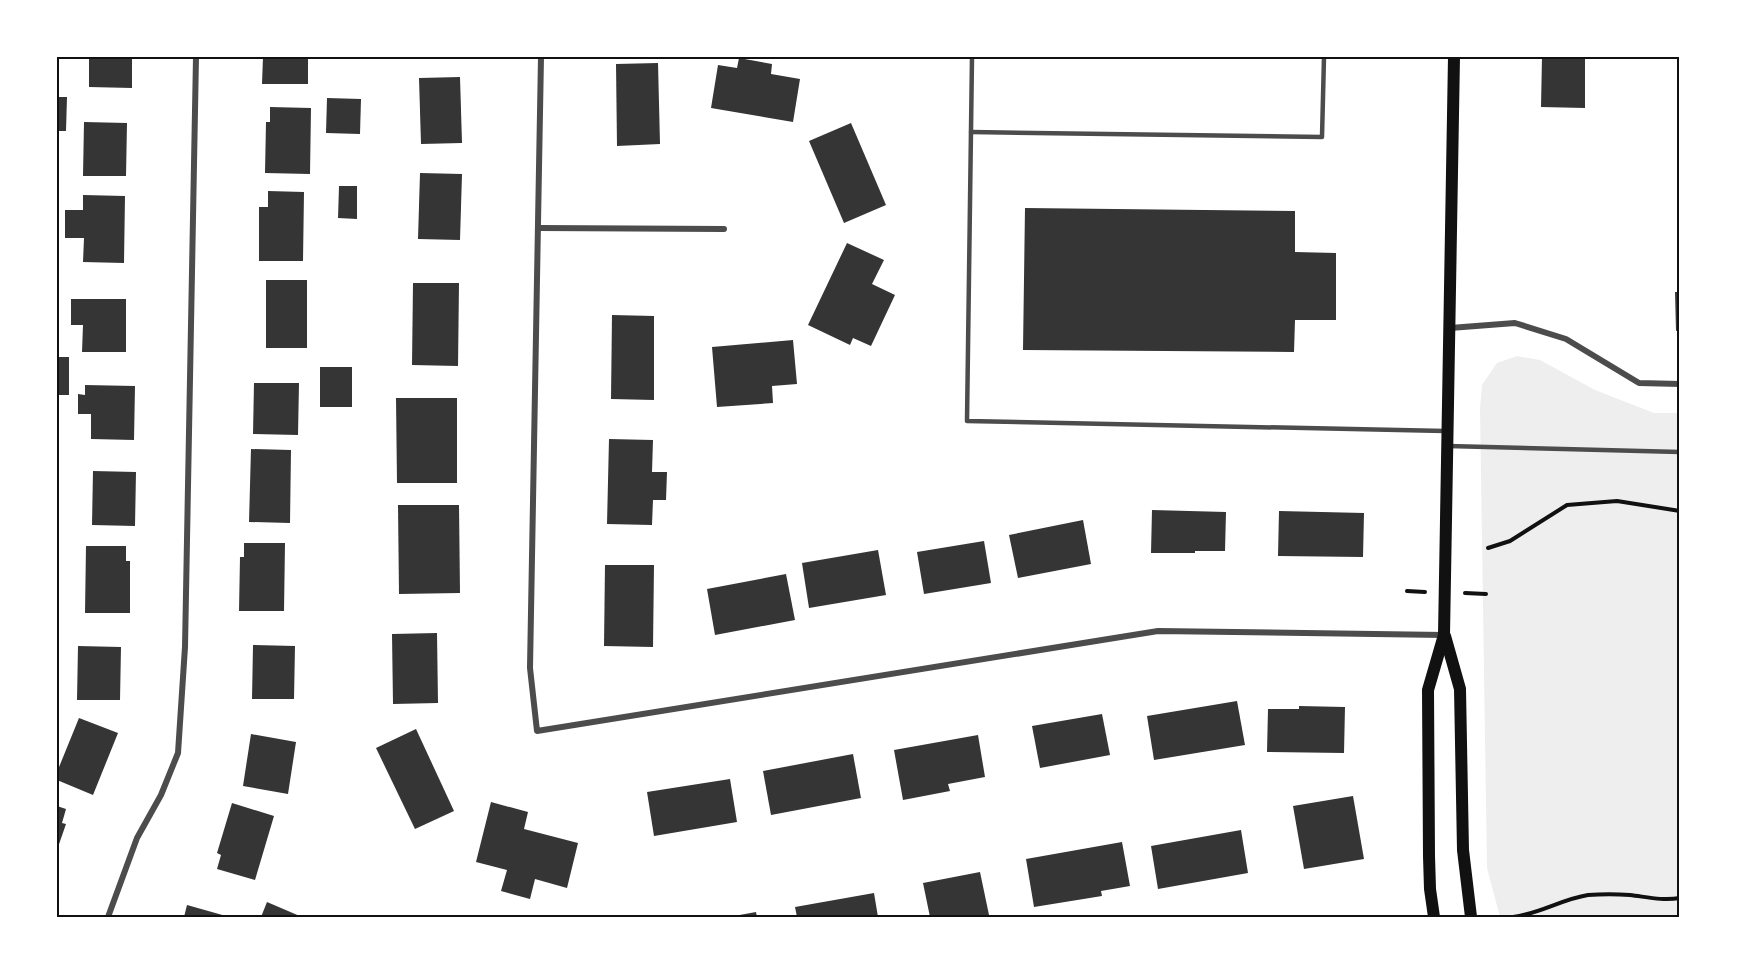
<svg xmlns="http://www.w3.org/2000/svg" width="1737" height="974" viewBox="0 0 1737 974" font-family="Signika,sans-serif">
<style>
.green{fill:#eee}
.building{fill:#353535}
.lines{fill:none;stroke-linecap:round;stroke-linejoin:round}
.path{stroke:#111;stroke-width:4}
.service{stroke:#4c4c4c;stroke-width:4.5}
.minor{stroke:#4c4c4c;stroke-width:6}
.secondary{stroke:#111;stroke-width:12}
.neatline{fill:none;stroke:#111;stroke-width:2}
</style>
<rect width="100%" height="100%" fill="#fff"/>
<polygon class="green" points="1517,356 1540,360 1595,390 1654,413 1680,413 1680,917 1500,917 1487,868 1480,409 1482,385 1497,363"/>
<g class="building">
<polygon points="89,57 132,57 132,88 89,87"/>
<polygon points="263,57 308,57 308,84 262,84"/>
<polygon points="1542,57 1585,57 1585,108 1541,107"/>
<polygon points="739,58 772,64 771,74 800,79 793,122 711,108 718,65 737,68"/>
<polygon points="658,63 660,144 617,146 616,64"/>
<polygon points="460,77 462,143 421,144 419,78"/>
<polygon points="57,97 67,97 66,131 57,131"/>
<polygon points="327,98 361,99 360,134 326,133"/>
<polygon points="270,107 311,108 310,174 265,173 266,122 270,122"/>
<polygon points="84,122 127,123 126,176 83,176"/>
<polygon points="851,123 886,205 844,223 809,141"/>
<polygon points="420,173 462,174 460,240 418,239"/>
<polygon points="339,186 357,186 357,219 338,218"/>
<polygon points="268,191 304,192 303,261 259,261 259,207 268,207"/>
<polygon points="83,195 125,196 124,263 83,262 84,238 65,238 65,210 83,210"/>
<polygon points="1025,208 1295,211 1295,252 1336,253 1336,320 1295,320 1294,352 1023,350"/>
<polygon points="847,243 884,260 872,284 895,295 871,346 853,338 850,345 808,325"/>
<rect x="266" y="280" width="41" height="68"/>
<polygon points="413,283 459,283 458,366 412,365"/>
<polygon points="1675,292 1680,292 1680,330 1676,331"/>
<polygon points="71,299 126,299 126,352 82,352 83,325 71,325"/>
<polygon points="612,315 654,316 654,400 611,399"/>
<polygon points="793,340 797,384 772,386 773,403 717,407 712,347"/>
<rect x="57" y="357" width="12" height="38"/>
<rect x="320" y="367" width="32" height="40"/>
<polygon points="254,383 299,383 298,435 253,434"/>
<polygon points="85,385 135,386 134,440 91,439 91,414 78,414 78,394 85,395"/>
<polygon points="396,398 457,398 457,483 397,483"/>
<polygon points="609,439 653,440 652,472 667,472 666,500 653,500 652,525 607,524"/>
<polygon points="251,449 291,450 290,523 249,522"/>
<polygon points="93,471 136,472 135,526 92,525"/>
<polygon points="398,505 459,505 460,593 399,594"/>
<polygon points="1152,510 1226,512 1225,551 1195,551 1195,553 1151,553"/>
<polygon points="1279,511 1364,513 1363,557 1278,556"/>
<polygon points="1083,520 1091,564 1018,578 1009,535"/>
<polygon points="984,541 991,583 924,594 917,552"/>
<polygon points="244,543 285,543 284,611 239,611 240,557 244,557"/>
<polygon points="86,546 126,546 126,561 130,561 130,613 85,613"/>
<polygon points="878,550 886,595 809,608 802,563"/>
<polygon points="605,565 654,565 653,647 604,646"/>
<polygon points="786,574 795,620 715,635 707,589"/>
<polygon points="437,633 438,703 393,704 392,634"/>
<polygon points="253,645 295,646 294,699 252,699"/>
<polygon points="78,646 121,647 120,700 77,700"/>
<polygon points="1237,701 1245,745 1154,760 1147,716"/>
<polygon points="1299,706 1345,707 1344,753 1267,752 1268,709 1299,709"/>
<polygon points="1102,714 1110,755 1040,768 1032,726"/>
<polygon points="79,718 118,733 93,795 57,780 57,772"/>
<polygon points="416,729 454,811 415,829 376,748"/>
<polygon points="251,734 296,742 288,794 243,786"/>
<polygon points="978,735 985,777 948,784 950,791 903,800 894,750"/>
<polygon points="853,754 861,798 771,815 763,771"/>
<polygon points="730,779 737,822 654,836 647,792"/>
<polygon points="1353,796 1364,859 1304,869 1293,806"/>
<polygon points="491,802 528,812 524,829 578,843 567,888 535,879 530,899 501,891 507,870 476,862"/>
<polygon points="232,803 274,816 255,880 217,869 221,855 217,853"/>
<polygon points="57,806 66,809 62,823 66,824 57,850"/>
<polygon points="1241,830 1248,873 1158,889 1151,846"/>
<polygon points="1122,842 1130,886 1101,891 1102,896 1034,907 1026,859"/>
<polygon points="980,872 989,915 976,917 930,917 923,883"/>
<polygon points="874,893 878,917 797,917 795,907"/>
<polygon points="267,902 302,917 261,917"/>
<polygon points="187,905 226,916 225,917 184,917"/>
<polygon points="756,912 757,917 734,917 734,916"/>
</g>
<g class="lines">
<g class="path">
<polyline points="1488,548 1510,541 1567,505 1617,501 1680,511"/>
<polyline points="1407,591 1425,592"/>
<polyline points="1465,593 1486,594"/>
<path d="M1513 917C1539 914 1562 899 1588 895 1602 894 1616 894 1630 895 1647 897 1662 901 1680 898"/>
</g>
<g class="service">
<polyline points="972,57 967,421 1445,431"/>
<polyline points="971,132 1322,137 1324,57"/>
<polyline points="1448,446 1680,452"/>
</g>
<g class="minor">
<polyline points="541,57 530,668 537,731 1158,631 1444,635"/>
<polyline points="539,228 724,229"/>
<polyline points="1450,328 1515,323 1566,339 1639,383 1680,384"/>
<polyline points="108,917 137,838 161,795 178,753 185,647 196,57"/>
</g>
<g class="secondary">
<polyline points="1445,636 1460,689 1463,850 1471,917"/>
<polyline points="1434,917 1430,889 1429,856 1428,690 1444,635 1454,57"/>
</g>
</g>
<rect width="1737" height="974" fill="none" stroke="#ffffff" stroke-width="117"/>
<rect x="58" y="58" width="1620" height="858" class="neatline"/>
</svg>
